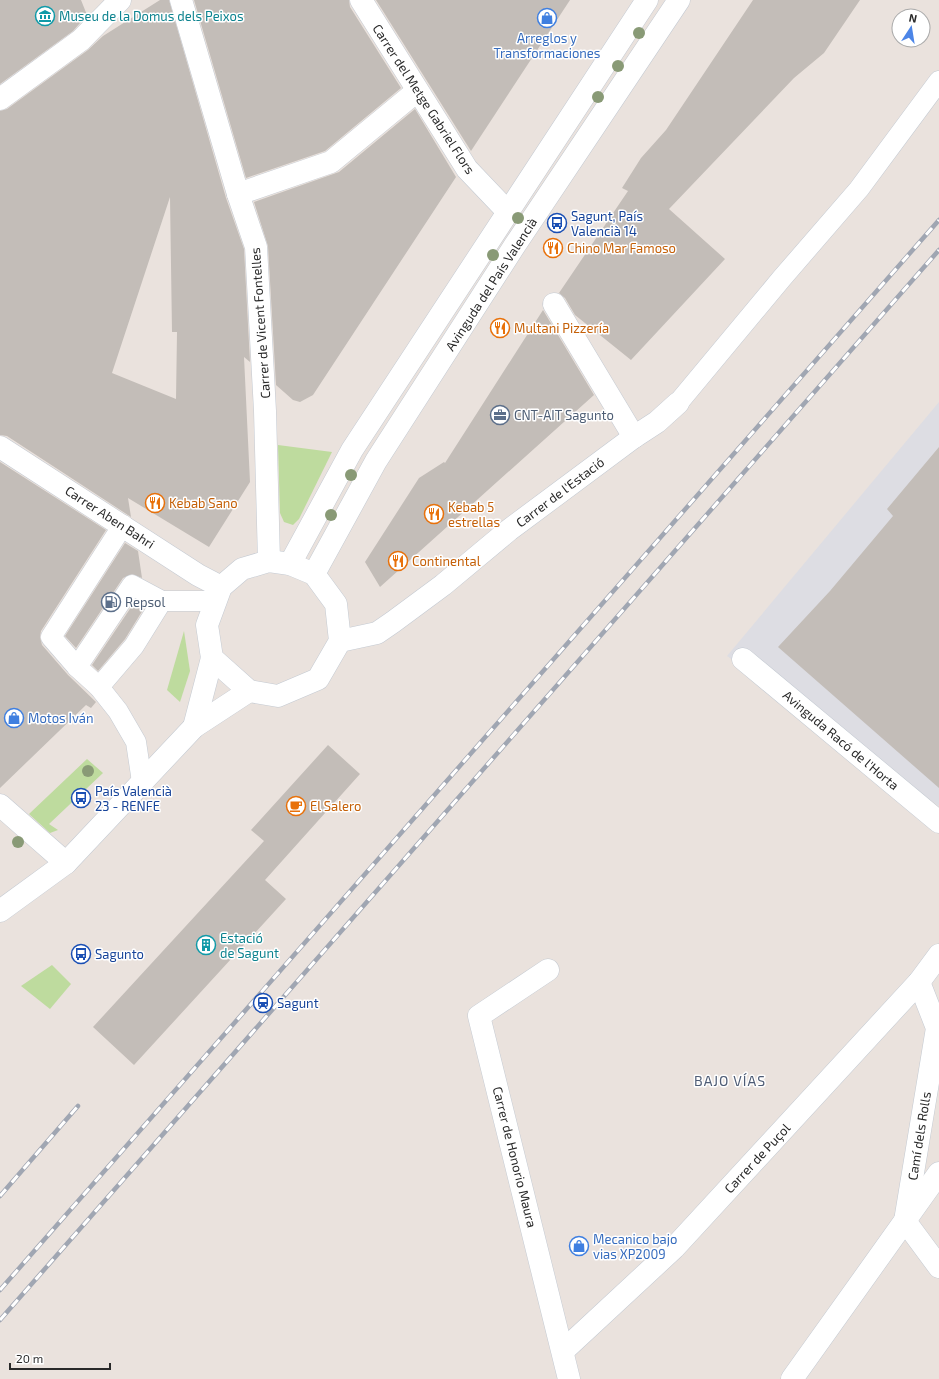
<svg xmlns="http://www.w3.org/2000/svg" width="939" height="1379" viewBox="0 0 939 1379" font-family="'Exo 2',sans-serif">
<style>
.industrial{fill:#dddde3}
.green{fill:#bedb9e}
.building{fill:#c3bdb8;fill-rule:evenodd}
.lines{fill:none;stroke-linecap:round;stroke-linejoin:round}
.service-casing{stroke:#c4cad2;stroke-width:21}
.minor-casing{stroke:#c4cad2;stroke-width:23}
.secondary-casing{stroke:#c4cad2;stroke-width:23}
.service{stroke:#fff;stroke-width:20}
.minor{stroke:#fff;stroke-width:22}
.secondary{stroke:#fff;stroke-width:22}
.rail-casing{stroke:#a0a6b2;stroke-width:4.5}
.rail{stroke:#fff;stroke-width:3;stroke-dasharray:9;stroke-linecap:butt}
.tree{fill:#899a76}
.labels{text-anchor:middle;dominant-baseline:central;stroke-width:3;stroke-linejoin:round;paint-order:stroke}
.culture-label{font-size:13px;fill:#0d838f;stroke:#fff;text-anchor:start}
.shop-label{font-size:13px;fill:#366cbe;stroke:#fff;text-anchor:start}
.street-label{font-size:13px;fill:#292929;stroke:#fff}
.transit-label{font-size:13px;fill:#164399;stroke:#fff;text-anchor:start}
.food-label{font-size:13px;fill:#c56008;stroke:#fff;text-anchor:start}
.service-label{font-size:13px;fill:#4e5e75;stroke:#fff;text-anchor:start}
.neighbourhood-label{font-size:14px;letter-spacing:1px;fill:#4e5c75;stroke:#fff}
</style>
<rect width="100%" height="100%" fill="#eae2dd"/>
<polygon class="industrial" points="939,402 939,806 727,656"/>
<g class="green">
<polygon points="278,445 332,452 299,519 293,525 284,522 280,513"/>
<polygon points="184,631 190,671 180,702 167,690"/>
<polygon points="87,759 103,773 49,824 58,830 50,833 29,814"/>
<polygon points="52,965 71,984 50,1009 21,986"/>
</g>
<g class="building">
<polygon points="0,0 81,0 87,15 73,31 0,84"/>
<path d="M160 0H169L226 198 244 249 250 362 244 357 250 482 209 547 128 498 131 517 7 436 0 435V111L7 109 88 50 103 36ZM170 197 172 332H177L176 399 112 373Z"/>
<polygon points="194,0 349,0 350,7 401,88 325,151 246,178"/>
<polygon points="376,0 570,0 471,151"/>
<polygon points="753,0 860,0 824,53 794,78 669,209 725,259 631,360 575,315 565,298 559,293 628,191 622,188 641,158 666,130"/>
<polygon points="415,109 456,177 313,395 300,402 293,400 276,385 268,246 254,202 339,172"/>
<polygon points="543,310 594,395 380,587 365,562 419,478 444,462 445,463"/>
<polygon points="939,447 939,788 778,647 830,591 893,516 887,509"/>
<polygon points="0,462 106,530 41,631 40,637 42,645 68,675 96,702 91,708 86,705 0,788"/>
<polygon points="125,543 138,551 142,578 132,574 123,578 76,648 65,636"/>
<polygon points="136,600 146,605 125,639 98,671 92,665"/>
<polygon points="328,745 360,774 265,880 286,899 134,1065 93,1027 264,841 251,830"/>
</g>
<g class="lines">
<g class="service-casing">
<g id="service">
<polyline points="678,403 782,278 859,189 939,81"/>
<polyline points="123,525 51,637 77,667 99,687 118,711 136,742 142,782"/>
<polyline points="77,667 132,585 162,601 216,601"/>
<polyline points="99,687 134,646 162,601"/>
</g>
</g>
<g class="minor-casing">
<g id="minor">
<polyline points="181,0 238,194 256,247 265,411 269,561"/>
<polyline points="361,0 467,169 508,212"/>
<polyline points="0,99 81,40 120,0"/>
<polyline points="238,194 331,162 417,91"/>
<polyline points="554,304 634,437"/>
<polyline points="0,447 198,575 221,587"/>
<polyline points="340,641 377,633 393,622 443,585 509,530 634,437 657,422 678,403"/>
<polyline points="743,659 939,822"/>
<polyline points="0,805 66,863"/>
<polyline points="548,970 479,1016 569,1379"/>
<polyline points="919,982 937,1028 905,1221 939,1267"/>
<polyline points="563,1351 674,1248 919,982 939,955"/>
<polyline points="792,1379 939,1173"/>
</g>
</g>
<g class="secondary-casing">
<g id="secondary">
<polygon points="269,561 290,564 314,574 336,604 340,641 318,679 278,696 249,691 212,658 207,625 221,587 242,569"/>
<polyline points="290,564 352,450 647,0"/>
<polyline points="314,574 376,461 515,245 679,0"/>
<polyline points="194,727 212,658"/>
<polyline points="0,911 66,863 194,727 249,691"/>
</g>
</g>
<use href="#service" class="service"/>
<use href="#minor" class="minor"/>
<use href="#secondary" class="secondary"/>
<g class="rail-casing">
<g id="rail">
<polyline points="0,1196 78,1106"/>
<polyline points="0,1290 939,220"/>
<polyline points="0,1320 939,250"/>
</g>
</g>
<use href="#rail" class="rail"/>
</g>
<g class="tree">
<circle cx="639" cy="33" r="6"/>
<circle cx="618" cy="66" r="6"/>
<circle cx="598" cy="97" r="6"/>
<circle cx="518" cy="218" r="6"/>
<circle cx="493" cy="255" r="6"/>
<circle cx="351" cy="475" r="6"/>
<circle cx="331" cy="515" r="6"/>
<circle cx="88" cy="771" r="6"/>
<circle cx="18" cy="842" r="6"/>
</g>
<defs>
<g id="museum-ring" transform="scale(1)"><circle r="9.5" fill="#fff" stroke="#0f9aa8" stroke-width="1.5"/><path d="M0-6L6-3V-2H-6V-3ZM-5-1h2V3h-2ZM-1-1h2V3h-2ZM3-1h2V3H3ZM-6 4H6V6H-6Z" fill="#0f9aa8"/></g>
<g id="shop-ring" transform="scale(1)"><circle r="9.5" fill="#fff" stroke="#3f7fe0" stroke-width="1.5"/><path d="M-5-2.5h2.3a2.7 3.5 0 0 1 5.4 0H5L5.5 6h-11ZM-1.5-2.5h3a1.5 2.3 0 0 0-3 0Z" fill="#3f7fe0"/></g>
<g id="bus-ring" transform="scale(1)"><circle r="9.5" fill="#fff" stroke="#1a4fb4" stroke-width="1.5"/><path d="M-5-6H5V4H4V6H2V4H-2V6H-4V4H-5ZM-3.5-4V0h7V-4ZM-3.5 1.2v1.5H-2V1.2ZM2 1.2v1.5H3.5V1.2Z" fill="#1a4fb4"/></g>
<g id="restaurant-ring" transform="scale(1)"><circle r="9.5" fill="#fff" stroke="#e8710a" stroke-width="1.5"/><path d="M-5-6h1v4h1v-4h1v4h1v-4h1v5L-1.5 .5V6h-2V.5L-5-1ZM5-6V6H3V1.5H1.5Q1.5-4 5-6Z" fill="#e8710a"/></g>
<g id="office-ring" transform="scale(1)"><circle r="9.5" fill="#fff" stroke="#5c6f8a" stroke-width="1.5"/><path d="M-6-3h4V-5.5h4V-3h4V5H-6ZM-1-4.5V-3h2v-1.5ZM-6 0V1H6V0Z" fill="#5c6f8a"/></g>
<g id="fuel-ring" transform="scale(1)"><circle r="9.5" fill="#fff" stroke="#5c6f8a" stroke-width="1.5"/><path d="M-5.5-6h7V0h2V4h1.3V-2.5L3-4.5l.8-.8L6-3V5H2.5V1h-1V6h-7ZM-4.2-4.7v3.2H.2V-4.7Z" fill="#5c6f8a"/></g>
<g id="cafe-ring" transform="scale(1)"><circle r="9.5" fill="#fff" stroke="#e8710a" stroke-width="1.5"/><path d="M-5.5-4.5H6V0H3Q3 3.5 0 3.5H-2.5Q-5.5 3.5-5.5 0ZM3-3.2v2h1.7v-2ZM-6 4.5H4V6H-6Z" fill="#e8710a"/></g>
<g id="building-ring" transform="scale(1)"><circle r="9.5" fill="#fff" stroke="#0f9aa8" stroke-width="1.5"/><path d="M-4-6H4V6H1V3H-1V6H-4ZM-2.5-4.3h1.7v1.8h-1.7ZM.8-4.3h1.7v1.8H.8ZM-2.5-1h1.7V.8h-1.7ZM.8-1h1.7V.8H.8Z" fill="#0f9aa8"/></g>
<g id="station-ring" transform="scale(1)"><circle r="9.5" fill="#fff" stroke="#1a4fb4" stroke-width="1.5"/><path d="M-3-6H3Q5-6 5-4V2Q5 4 3 4L4.5 6H3L1.5 4h-3L-3 6H-4.5L-3 4Q-5 4-5 2V-4Q-5-6-3-6ZM-3.5-4v3h7v-3ZM-3.5 1v1.5H-2V1ZM2 1v1.5H3.5V1Z" fill="#1a4fb4"/></g>
</defs>
<g fill-rule="evenodd">
<use href="#museum-ring" x="45" y="16"/>
<use href="#shop-ring" x="547" y="18"/>
<use href="#bus-ring" x="557" y="223"/>
<use href="#restaurant-ring" x="553" y="248"/>
<use href="#restaurant-ring" x="500" y="328"/>
<use href="#office-ring" x="500" y="415"/>
<use href="#restaurant-ring" x="155" y="503"/>
<use href="#restaurant-ring" x="434" y="514"/>
<use href="#restaurant-ring" x="398" y="561"/>
<use href="#fuel-ring" x="111" y="602"/>
<use href="#shop-ring" x="14" y="718"/>
<use href="#bus-ring" x="81" y="798"/>
<use href="#cafe-ring" x="296" y="806"/>
<use href="#building-ring" x="206" y="945"/>
<use href="#bus-ring" x="81" y="954"/>
<use href="#station-ring" x="263" y="1003"/>
<use href="#shop-ring" x="579" y="1246"/>
</g>
<g class="labels">
<g class="culture-label">
<text x="59" y="16">Museu de la Domus dels Peixos</text>
<text x="220" y="938">Estació<tspan x="220" dy="15">de Sagunt</tspan></text>
</g>
<g class="shop-label">
<text x="547" y="38" text-anchor="middle">Arreglos y<tspan x="547" dy="15">Transformaciones</tspan></text>
<text x="28" y="718">Motos Iván</text>
<text x="593" y="1239">Mecanico bajo<tspan x="593" dy="15">vias XP2009</tspan></text>
</g>
<g class="street-label">
<text transform="translate(424 99) rotate(57)">Carrer del Metge Gabriel Flors</text>
<text transform="translate(491 284) rotate(-57)">Avinguda del País Valencià</text>
<text transform="translate(260 323) rotate(-94)">Carrer de Vicent Fontelles</text>
<text transform="translate(560 492) rotate(-37)">Carrer de l'Estació</text>
<text transform="translate(110 517) rotate(33)">Carrer Aben Bahri</text>
<text transform="translate(841 740) rotate(40)">Avinguda Racó de l'Horta</text>
<text transform="translate(919 1136) rotate(-81)">Camí dels Rolls</text>
<text transform="translate(515 1157) rotate(76)">Carrer de Honorio Maura</text>
<text transform="translate(757 1158) rotate(-47)">Carrer de Puçol</text>
</g>
<g class="transit-label">
<text x="571" y="216">Sagunt, País<tspan x="571" dy="15">Valencià 14</tspan></text>
<text x="95" y="791">País Valencià<tspan x="95" dy="15">23 - RENFE</tspan></text>
<text x="95" y="954">Sagunto</text>
<text x="277" y="1003">Sagunt</text>
</g>
<g class="food-label">
<text x="567" y="248">Chino Mar Famoso</text>
<text x="514" y="328">Multani Pizzería</text>
<text x="169" y="503">Kebab Sano</text>
<text x="448" y="507">Kebab 5<tspan x="448" dy="15">estrellas</tspan></text>
<text x="412" y="561">Continental</text>
<text x="310" y="806">El Salero</text>
</g>
<g class="service-label">
<text x="514" y="415">CNT-AIT Sagunto</text>
<text x="125" y="602">Repsol</text>
</g>
<g class="neighbourhood-label">
<text x="730" y="1080">BAJO VÍAS</text>
</g>
</g>
<g transform="translate(911 28) rotate(12)"><circle r="19" fill="#ffffff" stroke="#a9a9a9"/>
<path d="M0-3L7 15L0 10L-7 15Z" fill="#4c85e7"/>
<text y="-6" font-size="11" font-weight="bold" text-anchor="middle" fill="#292929">N</text>
</g>
<path d="M10 1363v6h100v-6" fill="none" stroke="#292929" stroke-width="2"/>
<text x="16" y="1363" font-size="12" fill="#292929" stroke="#ffffff" stroke-width="3" paint-order="stroke">20 m</text>
</svg>
